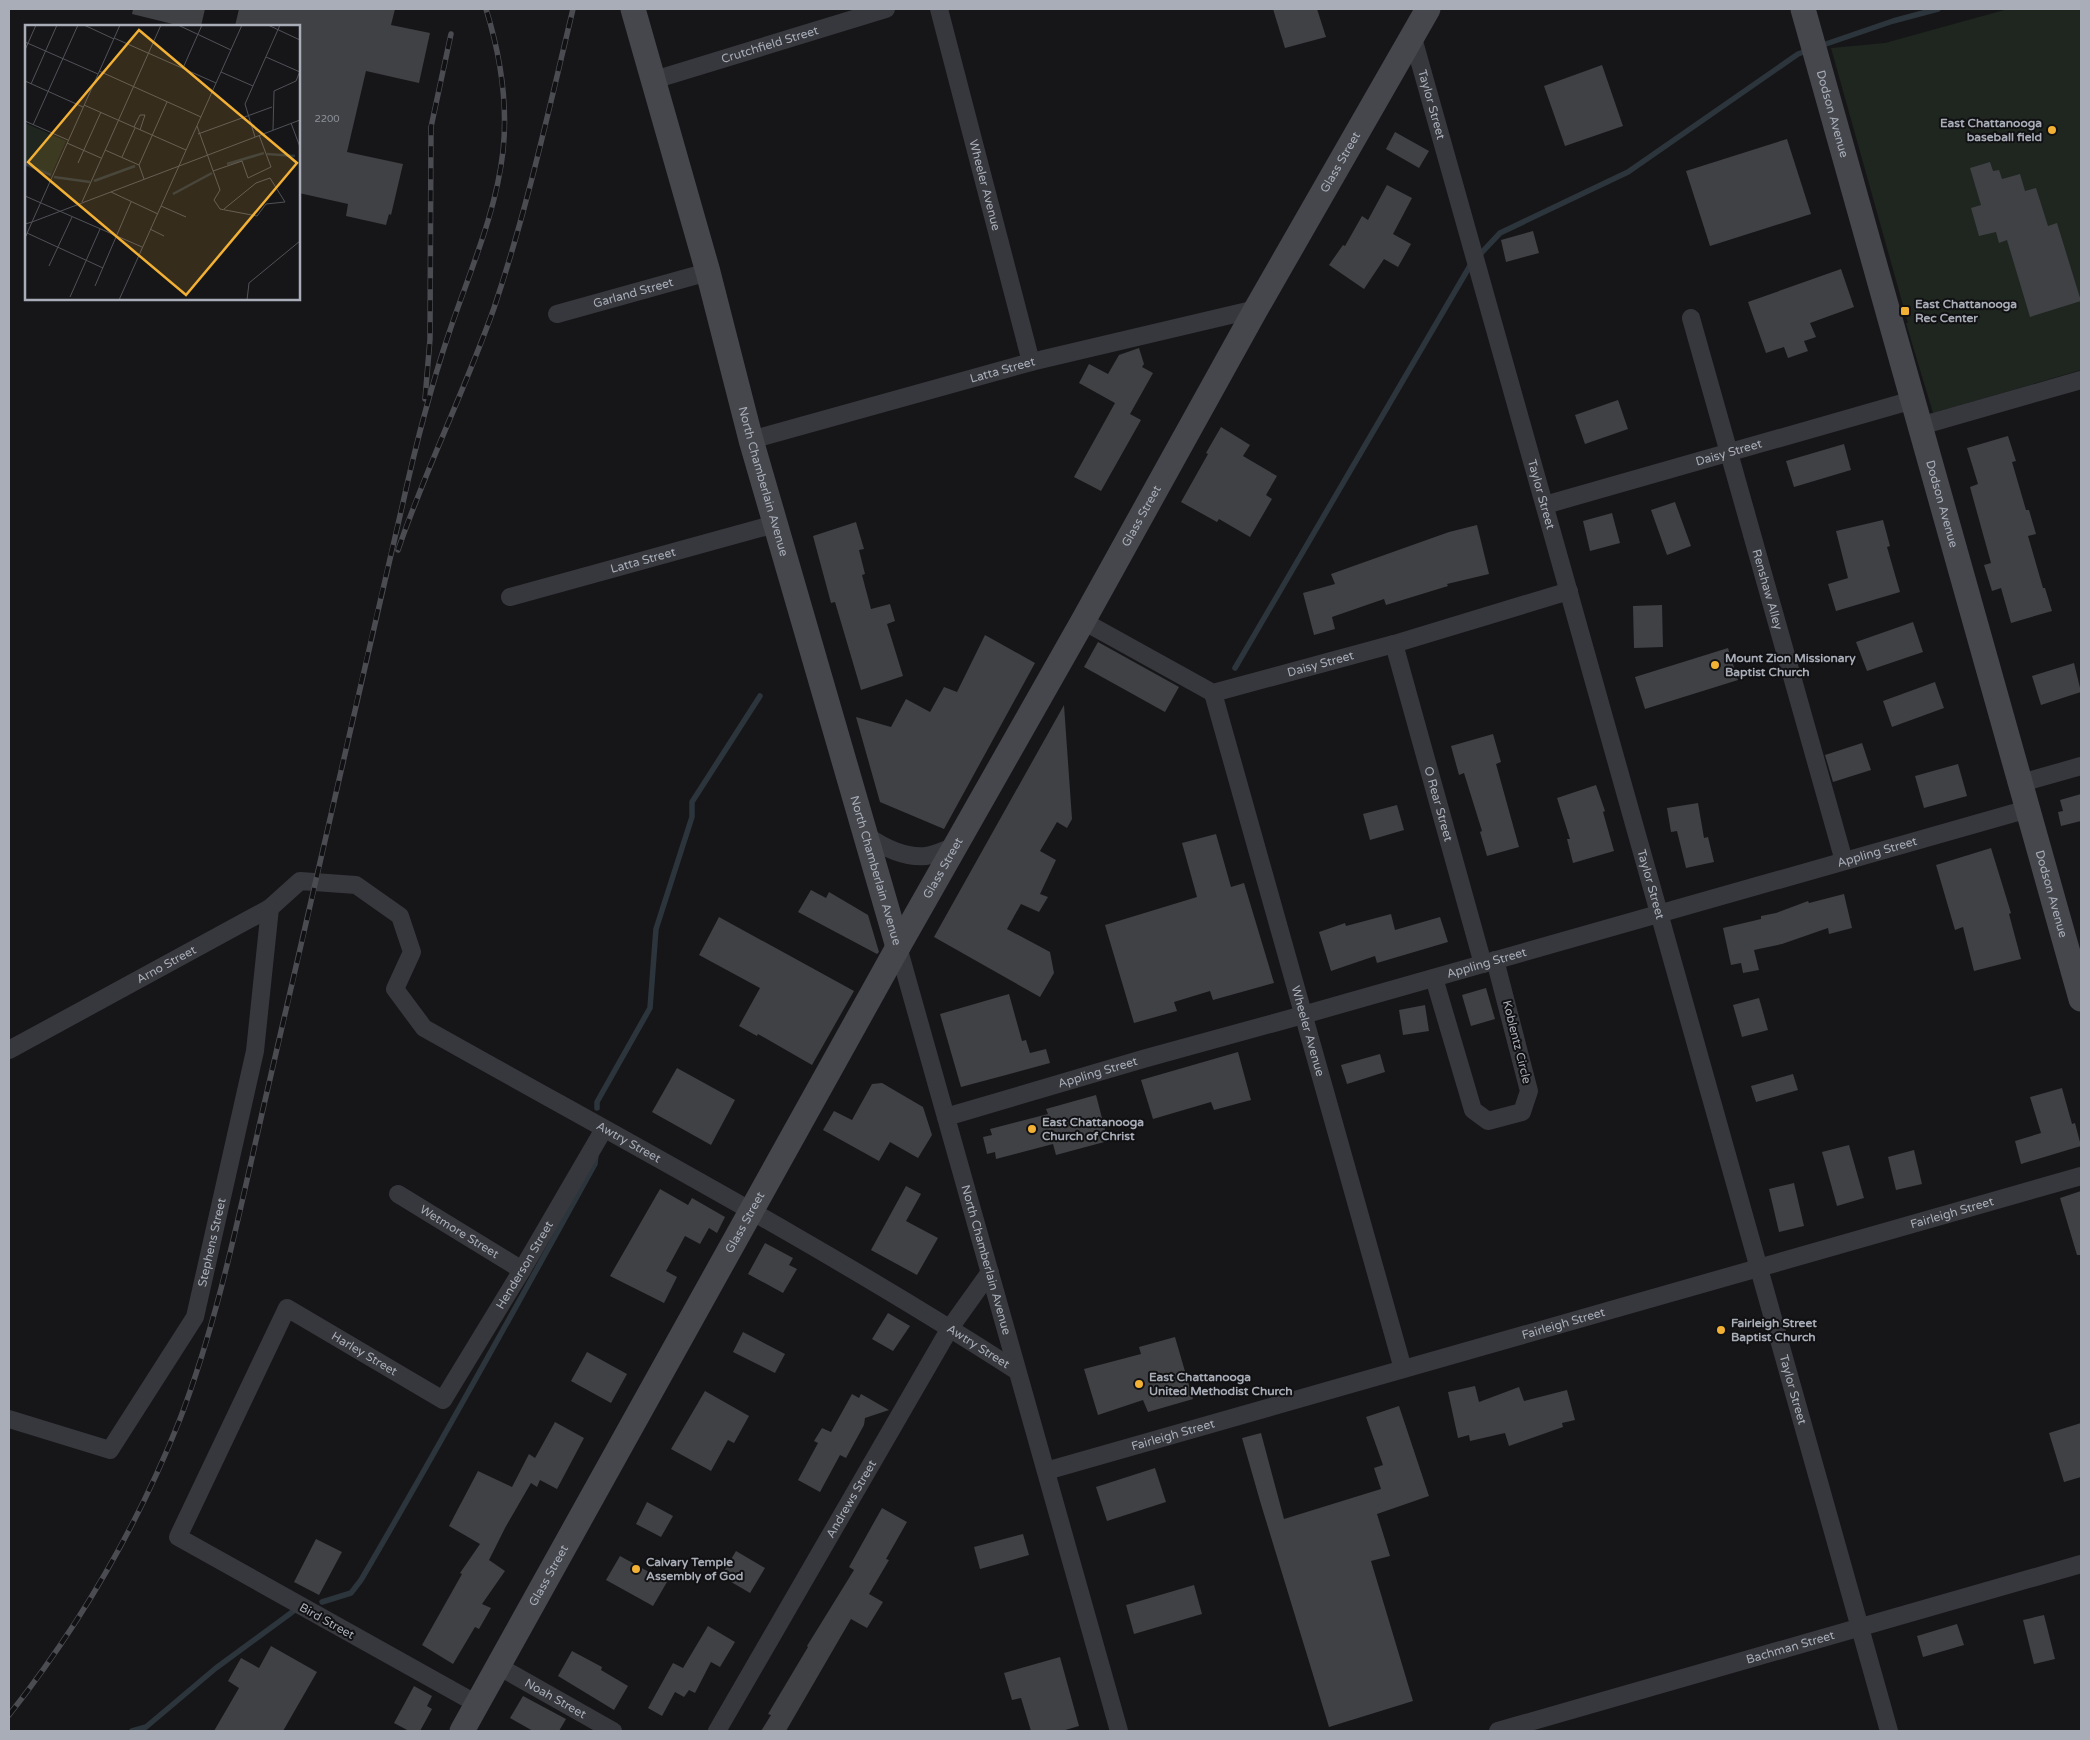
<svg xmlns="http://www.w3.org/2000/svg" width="2090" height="1740" viewBox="0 0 2090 1740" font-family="'Varela Round',sans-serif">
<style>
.green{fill:#1e261f}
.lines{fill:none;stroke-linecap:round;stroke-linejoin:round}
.stream{stroke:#2c353c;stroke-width:5.5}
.building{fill:#404145}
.street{stroke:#37383d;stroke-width:18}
.secondary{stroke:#45474d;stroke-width:25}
.rail-casing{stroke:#4a4c52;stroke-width:5.5}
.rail{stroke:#111113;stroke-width:4;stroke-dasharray:11;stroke-linecap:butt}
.poi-dot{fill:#f2b134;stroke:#111113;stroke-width:2}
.labels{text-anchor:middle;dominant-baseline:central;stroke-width:4;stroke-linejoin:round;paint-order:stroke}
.number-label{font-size:10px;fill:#8e929b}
.street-label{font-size:12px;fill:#a8adb8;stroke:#111113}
.poi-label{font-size:12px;font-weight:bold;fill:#a8adb8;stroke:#111113;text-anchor:start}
.inset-river{fill:none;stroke:#2c353c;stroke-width:2.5}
.inset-road{fill:none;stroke:#505258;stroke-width:1}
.view{fill:#f2b134;fill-opacity:0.15;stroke:#f2b134;stroke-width:2.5}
.inset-edge{fill:none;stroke:#a8adb8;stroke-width:2.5}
</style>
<rect width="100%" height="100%" fill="#161618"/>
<polygon class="green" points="2008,9 2081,9 2081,370 1933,413 1906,323 1908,323 1831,48 1885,43"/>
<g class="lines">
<g class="stream">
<polyline points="1820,46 1893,21 1938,9"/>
<polyline points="1235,668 1471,264 1500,233 1628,172 1798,54 1809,50"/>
<polyline points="597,1108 597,1102 650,1008 656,929 692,817 692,802 760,696"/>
<path d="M322 1602 351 1593 361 1580C442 1442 518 1303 595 1164L596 1155"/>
<polyline points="132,1731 146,1727 216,1668 295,1610"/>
</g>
</g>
<g class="building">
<polygon points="133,9 205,9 201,26 181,26 132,14"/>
<polygon points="239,9 395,9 391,25 430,33 419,83 366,71 347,152 403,164 391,215 389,214 386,225 346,216 348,204 299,193 299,26 235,26"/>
<polygon points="1273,9 1317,9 1326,37 1285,48"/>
<polygon points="1602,65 1623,126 1565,146 1544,86"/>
<polygon points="1395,132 1429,151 1419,168 1386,149"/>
<polygon points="1787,139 1811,214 1710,246 1686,171"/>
<polygon points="1990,162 1993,171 1999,170 2002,179 2020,174 2025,191 2036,188 2048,226 2057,223 2081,301 2030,317 2007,240 1999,243 1996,232 1979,236 1971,208 1981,205 1970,168"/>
<polygon points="1387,185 1412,198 1393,234 1411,244 1398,267 1384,259 1364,289 1329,265 1343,245 1345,246 1362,216 1368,220"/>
<polygon points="1533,231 1539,253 1506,262 1501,240"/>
<polygon points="1841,269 1854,307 1810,323 1816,337 1804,341 1808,351 1788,358 1784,347 1766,353 1748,302"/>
<polygon points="1139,348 1144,364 1142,367 1153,373 1130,414 1141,420 1101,491 1074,477 1115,403 1079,383 1089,364 1108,374 1119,355"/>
<polygon points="1618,400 1628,429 1585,444 1575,415"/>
<polygon points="1221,427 1250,445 1243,456 1277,476 1266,495 1272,499 1250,537 1219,519 1217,522 1181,502 1208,454 1206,453"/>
<polygon points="2008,436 2016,461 2012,462 2026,510 2029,510 2036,534 2028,536 2043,588 2045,588 2052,611 2011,623 2001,588 1992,591 1984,565 1991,563 1970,487 1978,484 1967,448"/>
<polygon points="1844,444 1851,470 1794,487 1786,461"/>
<polygon points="1675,502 1691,546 1667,555 1651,510"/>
<polygon points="1612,513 1620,543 1590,551 1583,521"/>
<polygon points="1883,520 1890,546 1887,547 1900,592 1836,611 1828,584 1848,578 1836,531"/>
<polygon points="856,522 864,549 859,550 865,574 862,575 871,609 890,604 895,621 887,624 903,676 861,690 835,602 831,603 813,536"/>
<polygon points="1477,525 1489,574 1447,584 1448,586 1386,605 1384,599 1332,617 1335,629 1314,635 1303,593 1335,584 1331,574 1449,532"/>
<polygon points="1662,605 1663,647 1634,648 1633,606"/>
<polygon points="1913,622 1923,652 1867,671 1856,642"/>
<polygon points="985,635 1035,663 944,829 880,802 856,717 891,727 906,699 930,712 944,687 957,692"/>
<polygon points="1098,642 1179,687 1165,712 1084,667"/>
<polygon points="1728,648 1738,680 1645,709 1635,677"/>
<polygon points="2074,663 2081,692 2041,705 2032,676"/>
<polygon points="1935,682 1944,708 1892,727 1883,701"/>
<polygon points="1064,705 1072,819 1067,828 1057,822 1040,851 1056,860 1040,894 1048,897 1039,912 1021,904 1007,929 1050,952 1054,973 1040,997 934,937"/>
<polygon points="1493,734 1501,762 1496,764 1519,847 1487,856 1480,832 1482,831 1464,773 1459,775 1451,746"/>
<polygon points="1862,743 1871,770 1833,782 1825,755"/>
<polygon points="1958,764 1967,796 1924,808 1915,776"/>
<polygon points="1596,785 1605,811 1603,812 1614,851 1573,863 1567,839 1570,839 1557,798"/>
<polygon points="2081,794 2081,821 2061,826 2058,812 2063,811 2060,800"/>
<polygon points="1698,803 1704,838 1708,837 1714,862 1686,868 1677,831 1671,832 1667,808"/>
<polygon points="1397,805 1404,830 1370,840 1363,814"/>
<polygon points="1216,834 1231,887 1244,883 1274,983 1213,1000 1210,991 1174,1002 1177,1011 1134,1023 1105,925 1197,897 1182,843"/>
<polygon points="1991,848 2011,913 2009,914 2021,959 1974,971 1963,927 1955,930 1936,865"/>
<polygon points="811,890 826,898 829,892 868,915 879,952 877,954 798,912"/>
<polygon points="1844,894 1852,928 1829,934 1828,928 1782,944 1754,950 1759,970 1743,973 1741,963 1731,965 1723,928 1761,919 1761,916 1776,913 1808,901 1809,903"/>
<polygon points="1391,914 1395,930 1440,917 1448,942 1377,963 1375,956 1331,971 1319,932 1345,923 1346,926"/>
<polygon points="719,917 854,991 812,1065 758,1034 757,1036 739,1026 760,988 699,955"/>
<polygon points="1486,988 1495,1019 1471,1026 1462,995"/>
<polygon points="1009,994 1022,1041 1026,1040 1030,1053 1046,1049 1050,1063 961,1087 940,1014"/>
<polygon points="1759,998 1768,1030 1742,1037 1733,1005"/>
<polygon points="1425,1005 1429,1031 1403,1035 1399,1010"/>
<polygon points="1238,1052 1251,1100 1214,1110 1211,1102 1153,1119 1141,1080"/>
<polygon points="1380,1054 1385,1072 1347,1084 1341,1065"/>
<polygon points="677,1068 735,1100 711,1145 652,1112"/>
<polygon points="1793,1074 1798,1090 1756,1102 1751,1086"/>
<polygon points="882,1083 923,1107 932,1135 918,1158 890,1142 879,1161 823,1130 834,1111 852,1120 872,1084"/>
<polygon points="2062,1088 2072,1124 2075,1123 2081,1146 2021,1164 2015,1141 2041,1133 2030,1097"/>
<polygon points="1096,1095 1108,1141 1056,1155 1053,1144 996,1159 995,1152 987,1154 983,1137 992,1135 990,1129 1048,1114 1046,1109"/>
<polygon points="1849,1145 1864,1198 1837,1206 1822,1152"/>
<polygon points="1914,1150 1922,1184 1896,1190 1888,1157"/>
<polygon points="1794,1183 1804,1226 1779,1232 1769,1189"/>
<polygon points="906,1186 921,1194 906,1221 938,1238 917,1275 871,1250"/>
<polygon points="660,1189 688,1205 692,1198 725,1217 717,1233 709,1228 700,1244 685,1236 666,1271 677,1277 664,1303 610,1276"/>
<polygon points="2081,1191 2081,1255 2077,1255 2060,1198"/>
<polygon points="765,1243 793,1258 789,1265 797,1269 783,1293 748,1274"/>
<polygon points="888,1313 910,1326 893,1351 872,1339"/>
<polygon points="743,1332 785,1354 775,1373 733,1352"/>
<polygon points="1175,1337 1193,1399 1148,1412 1143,1400 1098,1415 1084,1369 1141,1354 1139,1347"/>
<polygon points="587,1352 627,1374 611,1403 571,1381"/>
<polygon points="1475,1386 1479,1402 1519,1387 1524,1401 1567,1390 1575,1420 1562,1423 1563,1427 1509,1446 1505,1433 1470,1441 1469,1435 1458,1438 1448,1392"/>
<polygon points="705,1391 749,1416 734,1443 728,1440 711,1471 671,1449"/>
<polygon points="852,1394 859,1398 861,1394 889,1410 865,1418 864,1425 846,1458 840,1455 820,1492 798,1480 818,1443 814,1441 822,1428 831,1432"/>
<polygon points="1399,1406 1429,1496 1377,1514 1390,1556 1371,1561 1413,1701 1329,1727 1260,1501 1242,1438 1261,1433 1284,1519 1381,1489 1374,1468 1383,1465 1366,1417"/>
<polygon points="555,1422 584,1438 557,1489 540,1480 537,1487 531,1483 505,1528 489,1560 505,1571 482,1604 491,1608 479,1629 475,1627 453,1664 422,1645 462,1574 460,1573 480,1544 449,1526 478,1471 512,1487 529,1454 535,1458"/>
<polygon points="2081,1423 2081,1477 2064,1482 2049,1433"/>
<polygon points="1155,1468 1166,1502 1107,1521 1096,1487"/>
<polygon points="647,1502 673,1516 661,1537 636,1524"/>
<polygon points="882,1508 907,1522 886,1559 889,1560 869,1594 883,1602 867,1628 851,1619 786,1731 761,1731 771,1715 768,1714 808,1647 807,1646 854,1570 849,1567"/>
<polygon points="1023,1534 1029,1555 980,1569 974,1547"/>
<polygon points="316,1539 342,1552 319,1595 294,1582"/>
<polygon points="736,1551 765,1568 750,1593 721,1576"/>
<polygon points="620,1556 667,1582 653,1606 606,1580"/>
<polygon points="1194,1585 1202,1614 1134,1634 1126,1605"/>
<polygon points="2044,1615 2055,1659 2034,1664 2023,1620"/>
<polygon points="1957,1624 1964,1645 1923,1657 1917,1636"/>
<polygon points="708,1626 735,1642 720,1667 711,1662 695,1693 689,1690 684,1697 675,1692 662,1716 648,1708 673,1663 683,1668"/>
<polygon points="271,1646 317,1672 283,1731 214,1731 239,1688 228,1681 241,1658 259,1668"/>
<polygon points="572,1651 602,1667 601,1670 628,1686 614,1710 558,1676"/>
<polygon points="1060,1657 1079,1726 1062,1731 1031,1731 1021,1698 1012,1700 1004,1673"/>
<polygon points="414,1686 432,1696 427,1706 432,1709 420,1731 409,1731 394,1723"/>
<polygon points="523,1696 566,1719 559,1731 533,1731 510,1718"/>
</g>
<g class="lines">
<g class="street">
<path id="s1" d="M939 9 1031 362"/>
<path id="s2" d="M1413 38 1889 1731"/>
<path id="s3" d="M654 80 886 9"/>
<path id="s4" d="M557 314 708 272"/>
<path id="s5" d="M1691 318 1844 861"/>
<polyline points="1920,426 2081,380"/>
<path id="s6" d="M751 440 1031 362 1256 309"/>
<path id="s7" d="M1545 505 1913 400"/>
<path id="s8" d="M510 597 775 524"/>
<path id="s9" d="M1083 621 1213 693 1394 644 1569 591"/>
<path id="s10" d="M1394 644 1483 964"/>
<path id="s11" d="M1213 693 1403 1369"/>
<polyline points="2021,783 2081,766"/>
<path d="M867 836C883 847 905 858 926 856 935 855 946 849 956 846"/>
<path id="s12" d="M898 947 1119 1731"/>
<polyline points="1434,978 1473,1110 1488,1121 1522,1112 1529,1091 1495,960"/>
<path id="s13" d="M9 1050 270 908 300 881 356 885 400 916 412 952 395 989 424 1028C623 1140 825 1247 1017 1371"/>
<path id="s14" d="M946 1117 1143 1059 1303 1015 2028 809"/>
<path id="s15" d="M398 1194 522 1270"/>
<path id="s16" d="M9 1419 110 1450 195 1317 255 1051 270 908"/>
<path id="s17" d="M1046 1471 2081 1176"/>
<path id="s18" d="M498 1666 613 1731"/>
<path id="s19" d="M477 1704 178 1537 287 1308 443 1400 522 1270 604 1129"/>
<path id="s20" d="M717 1731 950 1328 990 1272"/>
<path id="s21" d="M1498 1731 2081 1564"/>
</g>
<g class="secondary">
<path id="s22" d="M633 9 708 272 751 440 898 947"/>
<path id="s23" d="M1803 9 2081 999"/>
<path id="s24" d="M462 1731 898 947 1083 621 1256 309 1428 9"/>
</g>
<g class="rail-casing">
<g id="rail">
<polyline points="425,399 430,339 431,127 451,34"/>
<path d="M398 550C426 468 465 390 494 308 527 210 549 109 573 9"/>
<path d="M9 1715C80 1625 138 1525 180 1419 222 1309 243 1193 270 1079 315 888 357 697 402 507 415 448 430 389 449 333 469 273 496 214 503 151 508 104 500 54 486 9"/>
</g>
</g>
<use href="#rail" class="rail"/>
</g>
<g class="poi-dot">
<circle cx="2052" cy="130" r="5"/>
<rect x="1900" y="306" width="10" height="10" rx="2.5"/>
<circle cx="1715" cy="665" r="5"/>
<circle cx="1032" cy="1129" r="5"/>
<circle cx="1721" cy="1330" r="5"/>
<circle cx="1139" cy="1384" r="5"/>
<circle cx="636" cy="1569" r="5"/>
</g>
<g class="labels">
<g class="number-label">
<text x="327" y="119">2200</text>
</g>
<g class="street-label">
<text stroke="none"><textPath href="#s3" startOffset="121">Crutchfield Street</textPath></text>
<text stroke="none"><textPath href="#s2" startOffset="69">Taylor Street</textPath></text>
<text stroke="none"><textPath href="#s23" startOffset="109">Dodson Avenue</textPath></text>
<text stroke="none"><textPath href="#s24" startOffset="1798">Glass Street</textPath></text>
<text stroke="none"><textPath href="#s1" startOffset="182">Wheeler Avenue</textPath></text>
<text stroke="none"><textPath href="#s4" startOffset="79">Garland Street</textPath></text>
<text stroke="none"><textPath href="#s6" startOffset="261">Latta Street</textPath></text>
<text stroke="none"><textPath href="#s7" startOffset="191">Daisy Street</textPath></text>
<text stroke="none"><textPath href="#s22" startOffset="490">North Chamberlain Avenue</textPath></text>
<text stroke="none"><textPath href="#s2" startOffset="474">Taylor Street</textPath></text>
<text stroke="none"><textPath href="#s23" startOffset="514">Dodson Avenue</textPath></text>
<text stroke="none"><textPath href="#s24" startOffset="1392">Glass Street</textPath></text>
<text stroke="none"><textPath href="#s8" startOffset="138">Latta Street</textPath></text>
<text stroke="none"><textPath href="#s5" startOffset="282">Renshaw Alley</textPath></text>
<text stroke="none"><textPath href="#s9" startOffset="260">Daisy Street</textPath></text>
<text stroke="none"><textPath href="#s10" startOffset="166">O Rear Street</textPath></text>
<text stroke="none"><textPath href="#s14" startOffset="968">Appling Street</textPath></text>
<text stroke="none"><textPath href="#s24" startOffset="988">Glass Street</textPath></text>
<text stroke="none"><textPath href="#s22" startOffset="895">North Chamberlain Avenue</textPath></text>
<text stroke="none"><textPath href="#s2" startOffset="879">Taylor Street</textPath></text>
<text stroke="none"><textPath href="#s23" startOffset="919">Dodson Avenue</textPath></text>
<text stroke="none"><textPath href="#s14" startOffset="562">Appling Street</textPath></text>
<text stroke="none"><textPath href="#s13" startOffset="179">Arno Street</textPath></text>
<text stroke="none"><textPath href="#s11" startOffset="351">Wheeler Avenue</textPath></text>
<text transform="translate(1517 1042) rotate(76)">Koblentz Circle</text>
<text stroke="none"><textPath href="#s14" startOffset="158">Appling Street</textPath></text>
<text stroke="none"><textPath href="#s13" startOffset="809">Awtry Street</textPath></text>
<text stroke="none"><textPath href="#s17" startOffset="942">Fairleigh Street</textPath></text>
<text stroke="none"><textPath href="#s24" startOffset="582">Glass Street</textPath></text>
<text stroke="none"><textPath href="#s15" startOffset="72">Wetmore Street</textPath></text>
<text stroke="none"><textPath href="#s16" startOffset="340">Stephens Street</textPath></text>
<text stroke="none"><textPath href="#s12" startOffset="325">North Chamberlain Avenue</textPath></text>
<text stroke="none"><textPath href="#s19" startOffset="935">Henderson Street</textPath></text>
<text stroke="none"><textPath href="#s17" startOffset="538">Fairleigh Street</textPath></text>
<text stroke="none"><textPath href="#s13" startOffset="1214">Awtry Street</textPath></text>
<text stroke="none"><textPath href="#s19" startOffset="686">Harley Street</textPath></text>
<text stroke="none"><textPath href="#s2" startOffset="1404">Taylor Street</textPath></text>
<text stroke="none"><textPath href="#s17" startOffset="132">Fairleigh Street</textPath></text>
<text stroke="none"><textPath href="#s20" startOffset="268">Andrews Street</textPath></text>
<text stroke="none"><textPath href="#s24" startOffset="178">Glass Street</textPath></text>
<text transform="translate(327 1621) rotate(29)">Bird Street</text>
<text stroke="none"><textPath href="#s21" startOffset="304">Bachman Street</textPath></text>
<text stroke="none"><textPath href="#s18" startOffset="66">Noah Street</textPath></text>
</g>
<g class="poi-label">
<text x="2042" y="123" text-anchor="end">East Chattanooga<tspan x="2042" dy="14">baseball field</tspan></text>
<text x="1915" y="304">East Chattanooga<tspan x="1915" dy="14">Rec Center</tspan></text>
<text x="1725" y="658">Mount Zion Missionary<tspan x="1725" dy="14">Baptist Church</tspan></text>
<text x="1042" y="1122">East Chattanooga<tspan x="1042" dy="14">Church of Christ</tspan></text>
<text x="1731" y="1323">Fairleigh Street<tspan x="1731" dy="14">Baptist Church</tspan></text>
<text x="1149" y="1377">East Chattanooga<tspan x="1149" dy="14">United Methodist Church</tspan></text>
<text x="646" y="1562">Calvary Temple<tspan x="646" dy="14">Assembly of God</tspan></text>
</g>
</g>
<g transform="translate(25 25)">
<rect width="275" height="275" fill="#161618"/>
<path d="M0 98 41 116 26 150 0 137Z" fill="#1e261f"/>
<path class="inset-river" d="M242 129 270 131M0 139 26 150M202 139 239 128M29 152 65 157M69 156 110 141M148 169 187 148"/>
<path class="inset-road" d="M59 0 89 14M153 0 206 25M243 0 275 15M89 13 191 58M0 17 73 49M0 25 11 0M241 32 275 47M158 43 177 0M74 46 176 92M196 47 228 61M0 56 58 82M6 59 32 0M59 80 161 125M0 96 43 115M266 98 275 122M8 100 53 0M172 101 195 165 189 175 195 184 232 191 241 179 260 177 245 153 231 158 199 184M109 102 115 90H120L115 105M248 105 249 66 271 56 275 46M173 109 247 82M230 112 220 79 255 0M42 118 76 133M80 125 114 140 119 154M97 132 110 103M53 138 76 87M114 140 142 77M188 146 217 136 223 153 246 142 234 110M86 167 133 189M0 171 117 222M57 177 136 0M136 181 161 192M0 199 7 197 95 0M125 204 139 211M2 208 78 243M0 213 7 197 275 95M24 241 47 192M70 261 106 177M45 272 75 204M94 275 217 0M222 275 224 258 275 216"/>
<path class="view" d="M114 5 272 138 161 270 3 137Z"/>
<rect width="275" height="275" class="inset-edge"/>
</g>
<rect width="2090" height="1740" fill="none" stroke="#a8adb8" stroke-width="20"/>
</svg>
